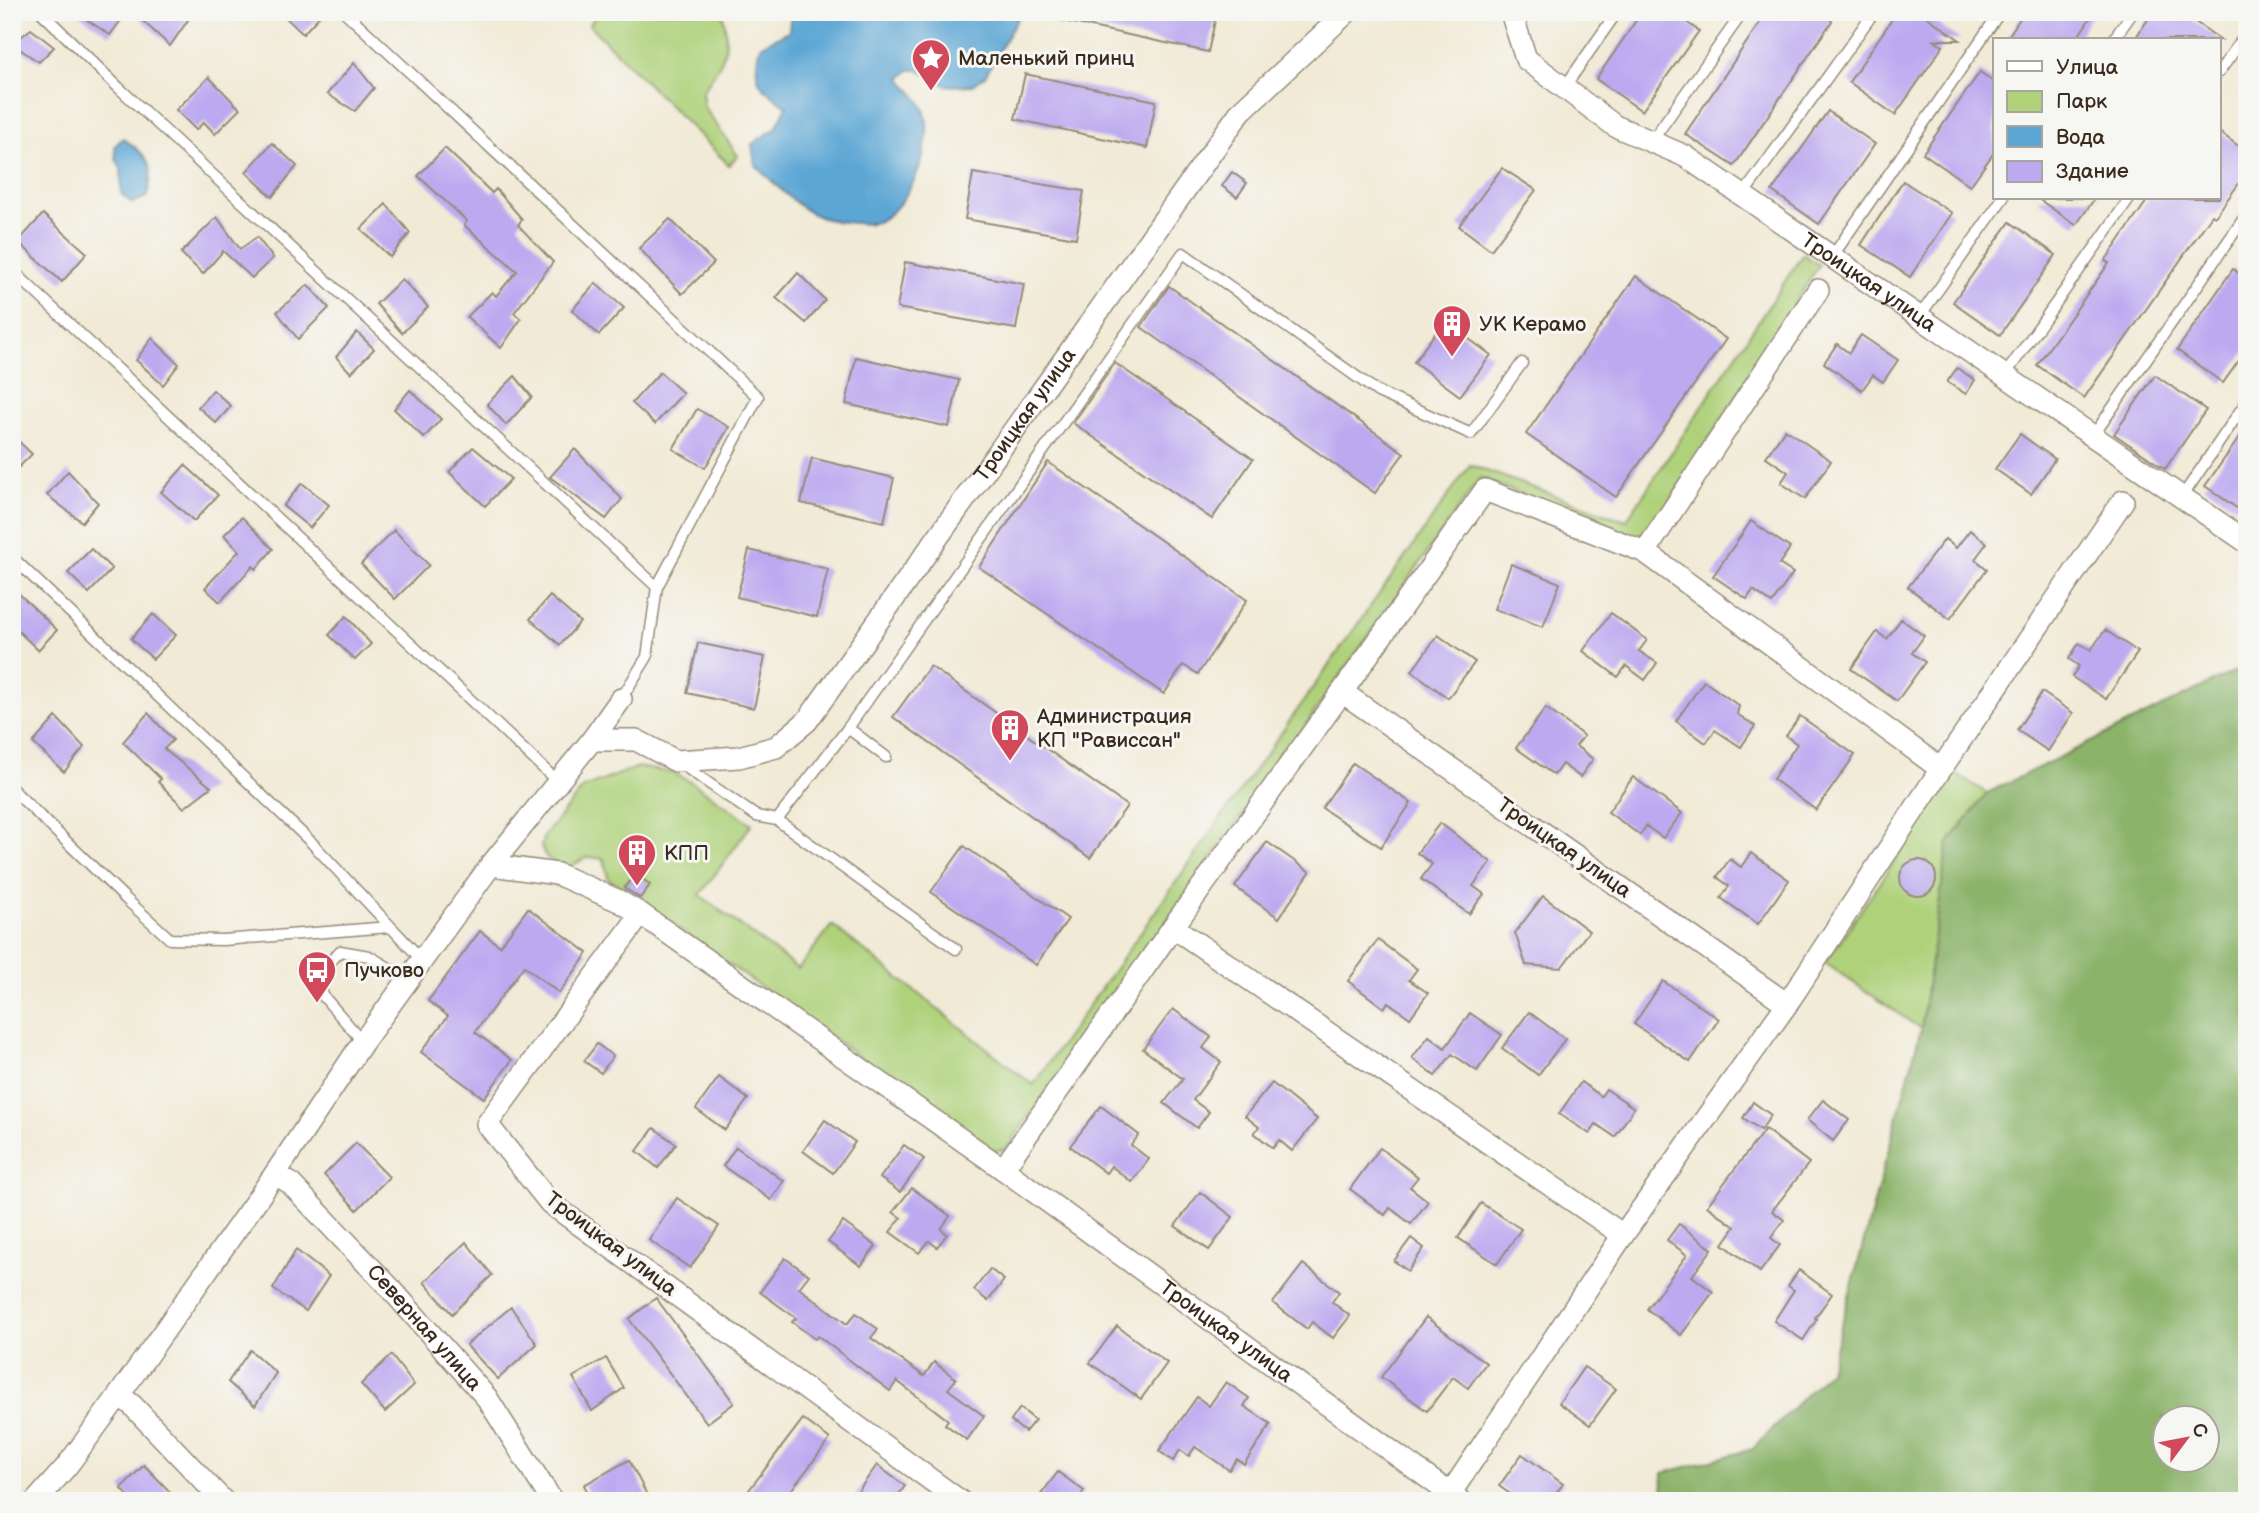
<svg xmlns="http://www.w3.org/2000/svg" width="2259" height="1513" viewBox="0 0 2259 1513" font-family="'Balsamiq Sans',sans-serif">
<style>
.green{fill:#afd17a;stroke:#757e4c;stroke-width:2}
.forest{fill:#8bb36a;stroke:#636e44;stroke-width:2;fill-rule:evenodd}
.water{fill:#5ca6d4;stroke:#4c6879;stroke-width:2}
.building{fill:#bcaaf0}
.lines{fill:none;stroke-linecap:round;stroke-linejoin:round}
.service-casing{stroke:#968a7a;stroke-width:13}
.minor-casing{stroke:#968a7a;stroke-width:24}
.service{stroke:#fff;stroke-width:10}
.minor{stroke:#fff;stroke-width:21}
.labels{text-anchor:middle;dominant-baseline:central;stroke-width:6;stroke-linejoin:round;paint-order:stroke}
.poi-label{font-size:21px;fill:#3b2a1e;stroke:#f6f6f2;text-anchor:start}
.street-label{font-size:21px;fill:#3b2a1e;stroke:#f6f6f2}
</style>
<rect width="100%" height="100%" fill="#f6f6f2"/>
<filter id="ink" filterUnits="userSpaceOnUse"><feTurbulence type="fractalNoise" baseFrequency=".0143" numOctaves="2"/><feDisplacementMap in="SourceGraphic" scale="14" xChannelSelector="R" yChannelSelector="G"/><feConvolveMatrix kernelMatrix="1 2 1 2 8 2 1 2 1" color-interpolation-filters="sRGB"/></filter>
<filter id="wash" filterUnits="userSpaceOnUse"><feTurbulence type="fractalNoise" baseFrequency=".00686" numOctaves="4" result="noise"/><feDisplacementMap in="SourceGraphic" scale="28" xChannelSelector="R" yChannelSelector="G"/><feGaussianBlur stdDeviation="1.57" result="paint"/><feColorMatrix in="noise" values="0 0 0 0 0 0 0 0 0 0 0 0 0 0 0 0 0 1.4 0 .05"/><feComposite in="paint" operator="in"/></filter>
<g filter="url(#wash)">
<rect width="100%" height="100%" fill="#f1ead6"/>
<g class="green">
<path d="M599 12H722C732 47 723 64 702 91L704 107 738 156 729 165 589 25Z"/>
<polygon points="1803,254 1819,265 1651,531 1630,537 1480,478 1006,1149 992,1151 638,900 650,885 636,874 624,888 608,879 604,859 588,857 571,866 558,865 546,857 541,847 544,836 583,788 638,767 674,773 693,783 752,824 700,895 798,969 832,925 1033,1085 1470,465 1626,521"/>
<polygon points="1954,773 1987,793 1948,844 1921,1029 1825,963"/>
</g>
<path class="forest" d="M2247 665V1501H1662L1663 1473 1753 1449 1829 1371 1921 1029 1948 844 1987 793ZM2164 1418H2206V1460H2164Z"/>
<g class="water">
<path d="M791 12H1021L985 76 972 85 947 86 919 70H909L901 78C911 94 922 97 926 117 933 148 907 212 876 222 863 226 830 221 817 216 797 208 772 180 755 165L752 144 776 128 787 106C759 87 751 81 760 46L789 31Z"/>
<path d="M123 138C149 158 156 163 147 197L132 203 121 194V169L116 159 115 146Z"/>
</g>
<g id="blocks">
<g class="building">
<polygon points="75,12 127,12 110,35"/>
<polygon points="133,12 181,12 188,20 170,46"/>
<polygon points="280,12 323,12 303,34"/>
<polygon points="1055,12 1217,12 1208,52 1054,19"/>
<polygon points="1642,12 1672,12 1699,31 1642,111 1596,79"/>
<polygon points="1767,12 1819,12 1832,21 1734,166 1685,134"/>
<polygon points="1897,12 1920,12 1960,40 1934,40 1943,46 1895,115 1849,82"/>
<polygon points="2024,12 2094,12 2076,40 2006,40"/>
<polygon points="2153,12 2181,12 2221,40 2134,40"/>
<polygon points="31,29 54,47 39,62 12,44"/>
<polygon points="354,63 374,88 355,111 327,94"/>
<polygon points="1980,72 1995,83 1995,151 1970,186 1923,153"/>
<polygon points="1025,74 1156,101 1147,148 1015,119"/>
<polygon points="209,77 240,109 215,134 204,122 196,130 176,110"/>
<polygon points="1828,111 1875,144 1819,224 1772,191"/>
<polygon points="2219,132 2247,152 2247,172 2215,217 2212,215 2084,398 2037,365 2109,263 2105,261 2149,198 2219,198"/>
<polygon points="272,143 297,166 272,197 246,172"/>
<polygon points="445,148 492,193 496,189 522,219 518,225 553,262 514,313 521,319 501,348 467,317 492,292 496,296 517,271 464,225 467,221 418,176"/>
<polygon points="1502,168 1536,190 1491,250 1459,226"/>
<polygon points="1232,172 1247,183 1237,197 1222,186"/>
<polygon points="973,173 1084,191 1076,238 965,219"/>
<polygon points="1903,181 1952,213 1910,277 1861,245"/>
<polygon points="2037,198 2095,198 2076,225"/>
<polygon points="386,204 410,233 390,257 361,229"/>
<polygon points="43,214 87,253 62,282 18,242"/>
<polygon points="217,217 240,249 257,237 273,258 252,278 223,251 203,274 181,253"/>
<polygon points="670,219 714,263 682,294 639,248"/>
<polygon points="2010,222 2056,255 2000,335 1953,302"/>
<polygon points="905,262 1024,284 1016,329 897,308"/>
<polygon points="2233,269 2247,279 2247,349 2223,383 2177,350"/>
<polygon points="798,273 825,300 806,323 776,298"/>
<polygon points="1636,276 1726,339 1616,497 1526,434"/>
<polygon points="402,279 428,307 402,333 376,304"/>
<polygon points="596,283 624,308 599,335 572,310"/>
<polygon points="308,285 329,308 298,339 277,312"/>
<polygon points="1169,286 1404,453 1375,493 1141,327"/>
<polygon points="1444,321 1491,355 1460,396 1414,362"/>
<polygon points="357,332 374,349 351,373 336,357"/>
<polygon points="1861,335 1898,360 1883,382 1873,375 1862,390 1824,363 1837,344 1849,353"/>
<polygon points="152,338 179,364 163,385 136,360"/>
<polygon points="856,357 959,380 949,427 846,404"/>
<polygon points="1115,363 1253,459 1212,519 1073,423"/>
<polygon points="1957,368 1975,380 1966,394 1947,382"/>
<polygon points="660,372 683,393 655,424 632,403"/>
<polygon points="2155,375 2206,410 2165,469 2114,434"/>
<polygon points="515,376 532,397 506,425 487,404"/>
<polygon points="213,390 231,406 216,423 198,407"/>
<polygon points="410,390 441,419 424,438 394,409"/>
<polygon points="697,409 729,427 705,468 673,449"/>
<polygon points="2247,427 2247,515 2205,486"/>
<polygon points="1785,429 1831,461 1805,499 1781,483 1788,472 1766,457"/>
<polygon points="2020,434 2055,459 2031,494 1995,469"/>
<polygon points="12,435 32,454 12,474"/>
<polygon points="473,447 511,479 485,506 449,472"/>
<polygon points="575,449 622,499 606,519 550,477"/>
<polygon points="812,458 894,478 884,522 801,503"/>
<polygon points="1048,462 1247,600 1198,674 1183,665 1164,694 979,567"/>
<polygon points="185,465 218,495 194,521 161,492"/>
<polygon points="68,471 98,503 82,522 47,495"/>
<polygon points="302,483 329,505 310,528 283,506"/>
<polygon points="242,517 273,549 256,569 253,566 220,602 205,588 239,551 224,535"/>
<polygon points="1751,521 1790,548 1779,564 1793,573 1772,603 1753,590 1747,599 1713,576"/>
<polygon points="394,530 429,565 395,599 361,564"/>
<polygon points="1970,530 1987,543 1975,559 1987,569 1950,619 1908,587 1945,539 1956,548"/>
<polygon points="91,549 112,569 89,593 68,573"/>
<polygon points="749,550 828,569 817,617 737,597"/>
<polygon points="1511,564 1560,583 1543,627 1494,609"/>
<polygon points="12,587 57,630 38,650 12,625"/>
<polygon points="550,596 580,622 560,645 530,619"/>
<polygon points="1611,613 1647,640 1639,651 1657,663 1645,680 1626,666 1618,677 1583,651"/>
<polygon points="153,614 176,635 153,659 131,639"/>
<polygon points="346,616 371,644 355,660 329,635"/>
<polygon points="1901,619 1924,636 1912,653 1925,662 1897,701 1851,669 1877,632 1887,639"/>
<polygon points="2105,630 2138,652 2106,699 2072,677 2079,666 2069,659 2079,643 2091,650"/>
<polygon points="1438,635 1475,662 1448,698 1412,671"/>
<polygon points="698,643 765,657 754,708 687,693"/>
<polygon points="930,666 1127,806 1090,858 893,717"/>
<polygon points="1704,681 1739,706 1737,714 1755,726 1741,747 1715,730 1706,743 1676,721"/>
<polygon points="2042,692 2073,713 2048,751 2017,730"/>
<polygon points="1546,708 1584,736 1576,746 1593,759 1580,777 1562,764 1554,775 1516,748"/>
<polygon points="148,713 173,740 164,749 211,787 184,808 158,782 161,779 123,742"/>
<polygon points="1800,716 1855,755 1816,810 1773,779 1797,744 1786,736"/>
<polygon points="56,717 84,747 64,772 33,743"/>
<polygon points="1353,763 1411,803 1381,847 1322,808"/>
<polygon points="1633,777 1682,813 1663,838 1646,826 1640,835 1608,812"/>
<polygon points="1440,823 1491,862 1473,886 1484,894 1469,914 1421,879 1432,864 1417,853"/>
<polygon points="1267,842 1310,872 1279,918 1235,887"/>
<polygon points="964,846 1068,919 1036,965 931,892"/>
<polygon points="1751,853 1789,880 1758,924 1721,898 1729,886 1717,877 1730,859 1741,867"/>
<circle cx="1918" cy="878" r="18"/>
<polygon points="636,873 650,885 640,898 624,888"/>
<polygon points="1543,896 1589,931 1561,968 1526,965 1515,933"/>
<polygon points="528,908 588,953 559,993 524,966 475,1032 512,1060 484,1098 421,1052 448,1016 428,1001 480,931 500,946"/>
<polygon points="1378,940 1417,969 1409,980 1428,993 1410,1018 1388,1002 1384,1008 1348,981"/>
<polygon points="1663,981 1719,1019 1690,1062 1634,1024"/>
<polygon points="1173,1009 1211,1037 1203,1048 1221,1062 1193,1100 1209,1112 1197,1128 1164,1103 1183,1079 1143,1049"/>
<polygon points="1529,1012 1565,1039 1538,1075 1502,1048"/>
<polygon points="1470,1013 1502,1035 1477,1071 1452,1054 1435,1076 1412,1058 1429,1036 1445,1048"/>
<polygon points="597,1044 613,1056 601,1073 584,1061"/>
<polygon points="719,1077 748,1099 725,1130 696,1109"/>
<polygon points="1581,1082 1601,1096 1606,1089 1634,1108 1615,1137 1596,1124 1590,1134 1559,1114"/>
<polygon points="1272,1083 1317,1119 1292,1151 1279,1140 1273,1148 1254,1133 1259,1127 1245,1116"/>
<polygon points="1823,1100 1849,1120 1833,1141 1807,1120"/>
<polygon points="1753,1102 1771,1115 1761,1130 1743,1118"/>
<polygon points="1101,1106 1139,1135 1131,1145 1149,1159 1132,1182 1111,1166 1106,1173 1070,1146"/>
<polygon points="825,1120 855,1142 833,1173 803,1151"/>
<polygon points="654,1128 676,1144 658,1168 637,1151"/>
<polygon points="1765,1129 1809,1163 1772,1211 1784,1220 1771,1238 1780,1245 1760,1272 1723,1244 1735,1227 1707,1206"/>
<polygon points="356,1143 389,1177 357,1210 324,1175"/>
<polygon points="904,1145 924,1159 900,1192 880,1178"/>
<polygon points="736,1147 784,1181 771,1200 723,1166"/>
<polygon points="1380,1148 1418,1177 1410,1187 1428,1201 1411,1224 1390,1208 1385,1215 1350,1189"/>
<polygon points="912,1188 950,1216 941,1229 947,1234 937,1247 929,1241 919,1253 890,1232 901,1218 893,1212"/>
<polygon points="1200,1192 1233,1217 1209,1250 1175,1226"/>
<polygon points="677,1198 719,1226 690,1268 649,1240"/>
<polygon points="1481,1203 1521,1229 1497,1264 1458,1238"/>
<polygon points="843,1222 876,1246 861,1266 828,1242"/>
<polygon points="1679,1224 1712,1249 1692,1276 1713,1292 1681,1335 1647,1309 1687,1255 1667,1240"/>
<polygon points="1411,1238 1424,1248 1408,1271 1394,1261"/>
<polygon points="466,1242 492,1275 452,1314 424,1282"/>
<polygon points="296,1250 329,1276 306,1311 273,1289"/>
<polygon points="785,1258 809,1275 799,1288 847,1324 856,1313 878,1329 871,1338 924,1376 934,1362 956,1379 948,1389 984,1416 967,1440 945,1424 948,1420 897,1381 890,1391 818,1336 815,1339 792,1322 796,1318 760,1292"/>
<polygon points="1303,1264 1339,1292 1332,1302 1350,1316 1333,1338 1312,1322 1307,1329 1273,1303"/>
<polygon points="990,1269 1004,1280 988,1301 974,1290"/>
<polygon points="1799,1270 1832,1294 1815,1318 1817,1319 1803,1340 1774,1321 1794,1290 1788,1286"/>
<polygon points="656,1298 734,1403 707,1423 629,1319"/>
<polygon points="511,1307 537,1344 498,1379 466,1345"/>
<polygon points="1426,1317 1486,1363 1468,1388 1453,1377 1427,1411 1381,1377"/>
<polygon points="1117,1326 1167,1363 1141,1399 1090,1363"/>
<polygon points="250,1350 276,1373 255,1406 228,1382"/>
<polygon points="391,1355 414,1385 385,1412 361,1384"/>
<polygon points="606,1358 624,1388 592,1411 573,1377"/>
<polygon points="1584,1367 1616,1389 1590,1425 1559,1403"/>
<polygon points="1226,1382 1249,1398 1244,1406 1271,1424 1244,1464 1237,1459 1229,1470 1195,1447 1189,1456 1180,1450 1173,1461 1159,1451 1197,1397 1209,1406"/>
<polygon points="1020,1408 1035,1420 1025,1432 1011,1421"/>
<polygon points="803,1419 830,1439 783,1501 755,1501 746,1494"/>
<polygon points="1522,1454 1563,1484 1550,1501 1520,1501 1499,1486"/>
<polygon points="629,1460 647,1495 636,1501 592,1501 584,1485"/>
<polygon points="144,1465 179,1501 133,1501 121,1488"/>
<polygon points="877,1465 905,1486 894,1501 851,1501"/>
<polygon points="1058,1472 1084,1491 1077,1501 1036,1501"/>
</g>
</g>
</g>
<g filter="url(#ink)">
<use href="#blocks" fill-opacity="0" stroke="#968a7a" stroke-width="2"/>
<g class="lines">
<g class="service-casing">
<g id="service">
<polyline points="41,12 118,87 657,587"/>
<polyline points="345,12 758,397 657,587 647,657 621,699"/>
<polyline points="2113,40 2133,12"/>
<polyline points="2219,72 2247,33"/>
<polyline points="1564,88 1617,12"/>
<polyline points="1651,142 1743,12"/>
<polyline points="1743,195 1874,12"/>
<polyline points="1832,257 2000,12"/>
<polyline points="12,270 557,781"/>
<polyline points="1919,317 2003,198"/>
<polyline points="2005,375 2130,198"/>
<polyline points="2093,436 2247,214"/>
<polyline points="2182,497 2247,401"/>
<polyline points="12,557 311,842 422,960"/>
<polyline points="886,757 848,728 1183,253 1378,392 1471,434 1522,363"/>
<polyline points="681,764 756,816 777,820 848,728"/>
<polyline points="12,789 127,900 170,939 223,940 390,927"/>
<polyline points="777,820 956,949"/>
<polyline points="363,1042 324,997 316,978 340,951 369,956 408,979"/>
</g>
</g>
<g class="minor-casing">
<g id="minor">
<path id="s1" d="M1511 12 1526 59 1615 126 1685 156 2247 542"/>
<polyline points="1645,552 1818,290"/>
<polyline points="1342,692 1173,927 1623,1235"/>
<path id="s2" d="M592 740H636L676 761 739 757 776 747 807 721 1241 111 1347 12"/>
<polyline points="491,865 557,874 619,901 641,914"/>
<polyline points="1787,1004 1342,692 1485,490 1645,552 1941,769"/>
<polyline points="1003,1169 1173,927"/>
<path id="s3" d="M275 1174 290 1183 391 1289 487 1398 552 1501"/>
<polyline points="119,1395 132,1405 223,1501"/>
<polyline points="1450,1494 1623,1235 1787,1004 1941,769 2123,501"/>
<polyline points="36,1501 67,1466 119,1395 275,1174 363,1042 491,865 592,740 621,699"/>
<path id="s4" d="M960 1501 550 1203 487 1124 641 914 1003 1169 1460 1501"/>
</g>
</g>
<use href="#service" class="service"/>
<use href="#minor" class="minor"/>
</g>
</g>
<defs>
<g id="sight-pin" transform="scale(2.0125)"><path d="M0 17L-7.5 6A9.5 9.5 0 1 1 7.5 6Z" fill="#d1495b" stroke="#f6f6f2"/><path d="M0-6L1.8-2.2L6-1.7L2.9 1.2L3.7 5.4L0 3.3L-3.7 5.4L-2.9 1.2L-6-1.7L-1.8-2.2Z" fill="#fff"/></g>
<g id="building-pin" transform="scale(2.0125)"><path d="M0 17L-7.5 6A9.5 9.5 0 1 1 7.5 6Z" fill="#d1495b" stroke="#f6f6f2"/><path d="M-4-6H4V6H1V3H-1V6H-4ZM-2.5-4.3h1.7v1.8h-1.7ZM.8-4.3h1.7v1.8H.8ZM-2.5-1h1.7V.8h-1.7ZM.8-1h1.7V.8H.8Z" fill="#fff"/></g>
<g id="bus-pin" transform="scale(2.0125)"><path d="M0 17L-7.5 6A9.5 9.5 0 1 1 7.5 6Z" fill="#d1495b" stroke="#f6f6f2"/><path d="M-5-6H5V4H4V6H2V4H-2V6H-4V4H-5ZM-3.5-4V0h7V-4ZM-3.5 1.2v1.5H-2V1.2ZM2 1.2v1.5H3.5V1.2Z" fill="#fff"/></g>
</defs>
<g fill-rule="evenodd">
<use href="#sight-pin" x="931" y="58"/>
<use href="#building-pin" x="1452" y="324"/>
<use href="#building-pin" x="1010" y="728"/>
<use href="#building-pin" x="637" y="853"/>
<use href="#bus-pin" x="317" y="970"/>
</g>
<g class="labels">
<g class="poi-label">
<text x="958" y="58">Маленький принц</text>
<text x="1479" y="324">УК Керамо</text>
<text x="1037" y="716">Администрация<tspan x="1037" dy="24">КП "Рависсан"</tspan></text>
<text x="664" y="853">КПП</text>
<text x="344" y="970">Пучково</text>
</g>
<g class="street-label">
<text stroke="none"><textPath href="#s1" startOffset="460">Троицкая улица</textPath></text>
<text stroke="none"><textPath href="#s2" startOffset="607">Троицкая улица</textPath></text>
<text transform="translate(1564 848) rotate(35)">Троицкая улица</text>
<text transform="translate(611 1244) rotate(37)">Троицкая улица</text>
<text stroke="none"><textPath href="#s3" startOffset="215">Северная улица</textPath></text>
<text stroke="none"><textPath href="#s4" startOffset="1587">Троицкая улица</textPath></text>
</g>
</g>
<rect width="2259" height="1513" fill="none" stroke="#f6f6f2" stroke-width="42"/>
<rect x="1993" y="38" width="228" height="161" fill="#f6f6f2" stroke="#aba49d" stroke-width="2"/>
<rect x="2007" y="61" width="35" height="10" fill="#ffffff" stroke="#aba49d" stroke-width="2"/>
<text x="2056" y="74" font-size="21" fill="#3b2a1e">Улица</text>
<rect x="2007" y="91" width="35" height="21" fill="#afd17a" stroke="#aba49d" stroke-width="2"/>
<text x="2056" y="108" font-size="21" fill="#3b2a1e">Парк</text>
<rect x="2007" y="126" width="35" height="21" fill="#5ca6d4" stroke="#aba49d" stroke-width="2"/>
<text x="2056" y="144" font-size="21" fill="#3b2a1e">Вода</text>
<rect x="2007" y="161" width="35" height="21" fill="#bcaaf0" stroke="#aba49d" stroke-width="2"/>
<text x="2056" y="178" font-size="21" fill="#3b2a1e">Здание</text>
<g transform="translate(2186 1439) rotate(58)"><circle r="33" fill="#f6f6f2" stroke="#aba49d" stroke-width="2"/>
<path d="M0-5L12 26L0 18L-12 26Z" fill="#d1495b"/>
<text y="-10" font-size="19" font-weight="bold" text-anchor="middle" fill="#3b2a1e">С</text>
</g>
</svg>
